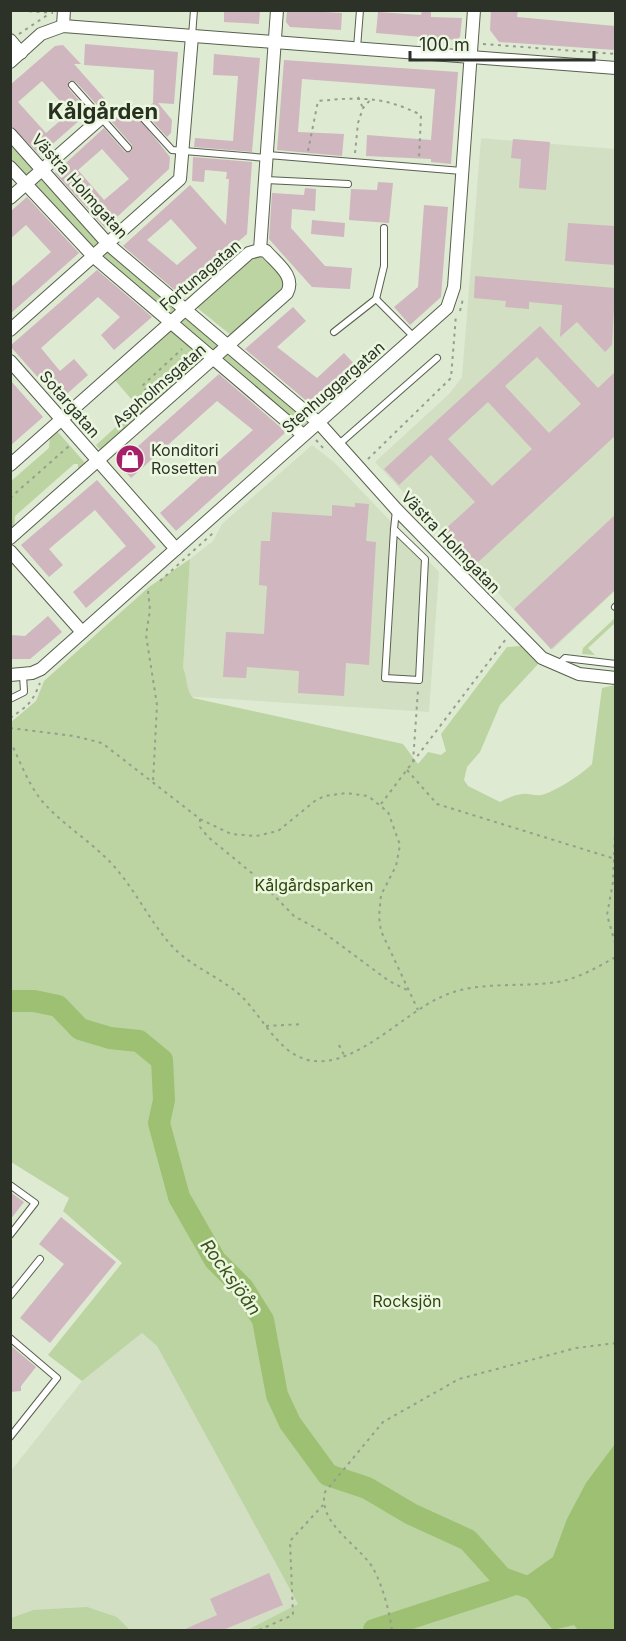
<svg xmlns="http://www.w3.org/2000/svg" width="626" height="1641" viewBox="0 0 626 1641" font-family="Inter,sans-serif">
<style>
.built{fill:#d2dfc3}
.green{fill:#bcd3a2}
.water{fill:#9dc072}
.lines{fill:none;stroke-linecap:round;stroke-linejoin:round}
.river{stroke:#9dc072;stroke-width:22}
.building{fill:#cfb6bf;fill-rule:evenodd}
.lane-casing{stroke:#57604d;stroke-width:8}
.street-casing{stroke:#57604d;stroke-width:14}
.path{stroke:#969f8d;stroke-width:2;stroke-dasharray:3 4.5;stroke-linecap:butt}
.lane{stroke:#fff;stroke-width:6}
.street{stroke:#fff;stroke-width:12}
.labels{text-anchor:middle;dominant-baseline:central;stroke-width:5;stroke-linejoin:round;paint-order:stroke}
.street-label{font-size:16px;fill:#2d3229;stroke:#ecf7e0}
.poi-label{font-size:16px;fill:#2d3229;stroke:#ecf7e0;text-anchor:start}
.park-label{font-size:16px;fill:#2e440b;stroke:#ecf7e0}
.water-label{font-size:18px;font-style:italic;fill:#3c521c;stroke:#ecf7e0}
.district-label{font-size:22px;font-weight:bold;fill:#28301f;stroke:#ecf7e0}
</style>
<rect width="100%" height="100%" fill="#dfead3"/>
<g class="built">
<polygon points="481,138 615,149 615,591 552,650 375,462 449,394 462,377"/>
<polygon points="312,445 334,462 439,572 429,712 181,696 190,559 213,541 222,524"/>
<polygon points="142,1333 157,1346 298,1604 247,1630 130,1630 117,1617 33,1610 11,1618 10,1472 82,1381"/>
</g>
<g class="green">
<polygon points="10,141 104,245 311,419 302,427 96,253 11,158"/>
<path d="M255 256C271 257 283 274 285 288L232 336 195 306 250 257Z"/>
<polygon points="169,330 206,360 101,451 96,445 138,407 114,379"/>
<polygon points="56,430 86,464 78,474 78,464 74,464 15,516 14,530 11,533 10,482 49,448 50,435"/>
<path d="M190 559 183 668C188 679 185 688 193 698L403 744 418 764 428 752 441 755 446 751 441 734 507 647 521 646 540 662 500 705 480 752 467 767 464 780 468 786 500 802C506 799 514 795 522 794 528 793 534 796 541 795 553 793 584 773 592 764L602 688 615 685V1630H247L298 1604 157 1346 142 1333 82 1381 48 1355 122 1263 63 1211 69 1198 11 1162 10 723 36 701 44 681 149 587Z"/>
<polygon points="615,618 615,623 588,648 595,655 582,654 583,648"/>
<polygon points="87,1607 117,1617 130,1630 11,1630 11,1618 33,1610"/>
</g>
<polygon class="water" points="615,1444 615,1630 578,1630 574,1625 553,1630 515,1584 553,1557 567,1519 586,1483"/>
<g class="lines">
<g class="river">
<polyline points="10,1001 34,1001 58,1006 80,1029 110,1038 139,1041 162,1060 164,1100 159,1123 179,1197 215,1260 243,1288 263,1320 277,1395 290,1423 328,1475 367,1488 411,1514 468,1540 502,1578 544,1593"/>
<polyline points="374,1630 515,1584"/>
</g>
</g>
<g class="building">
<polygon points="224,10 260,10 259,24 224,22"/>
<polygon points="287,10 342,13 341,30 290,27 286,22"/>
<polygon points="422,10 431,10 431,17 462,18 460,37 457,40 376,33 378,12 421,15"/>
<polygon points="491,10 518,10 517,17 615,26 615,50 499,42 490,30"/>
<path d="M85 44 178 52 174 104 158 103 172 120 171 133 167 137 145 113 138 117 170 157 169 169 105 228 55 173 104 128 125 152 132 151V145L111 121 119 115 116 112 129 101 140 113 153 103 154 70 84 65ZM102 149 129 179 104 200 78 170Z"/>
<path d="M63 45 81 64H74L105 99 97 105 76 82 69 81 68 88 89 112 40 155 10 125V85L55 46ZM42 81 70 112 46 133 18 102Z"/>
<polygon points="214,54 260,58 252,152 194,147 195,138 233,141 238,76 213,75"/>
<polygon points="284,60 458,72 451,164 431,162 431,159 366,156 367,135 431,140 435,89 302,79 298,132 344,134 342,156 277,150"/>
<polygon points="513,139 550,142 546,190 519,188 521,159 511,158"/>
<path d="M193 157 252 162 247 234 178 293 123 246 190 185 226 225 229 179H226L227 172 205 170 204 182 192 181ZM171 219 197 248 177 265 147 240Z"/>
<polygon points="378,182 393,183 389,223 349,220 351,189 377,190"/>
<polygon points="305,188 316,189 315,211 292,209 291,228 325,266 352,268 350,289 312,287 269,239 272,193 304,195"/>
<polygon points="27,197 79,253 10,314 10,288 51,252 26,225 10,239 10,212"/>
<polygon points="424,205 448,207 441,297 410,325 394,307 418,287"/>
<polygon points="312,220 345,223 344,237 311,234"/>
<polygon points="568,223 615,226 615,265 565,261"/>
<polygon points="97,270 152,317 114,350 101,335 120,317 98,297 41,348 60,371 74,359 88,375 59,401 10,346"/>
<polygon points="475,276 615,288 612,345 605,352 577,322 560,337 562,305 529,302 529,309 505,307 506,301 474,298"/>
<polygon points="293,307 306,321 277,347 317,378 344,353 359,369 316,409 245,349"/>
<path d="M540 326 598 388 615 372V436L474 566 442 532 475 502 431 455 399 485 384 469ZM537 357 581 404 549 433 505 386ZM488 402 532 449 492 486 448 439Z"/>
<polygon points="219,374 286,432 176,531 160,513 253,430 217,401 131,478 118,464"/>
<polygon points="10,380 43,417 10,446"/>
<polygon points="97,480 156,547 86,608 73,592 126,546 95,510 49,549 63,565 49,577 21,545"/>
<polygon points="355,503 369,504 366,541 376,542 369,665 346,663 344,696 298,693 299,671 247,667 246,678 223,677 226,632 264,634 267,586 259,585 261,541 270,541 272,512 332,516 332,505 355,507"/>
<polygon points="615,515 615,590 551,649 514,609"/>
<polygon points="48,616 62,632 30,659 10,659 10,635 25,636"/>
<polygon points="10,1192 24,1202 10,1220"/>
<polygon points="61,1217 116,1262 50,1343 20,1318 64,1264 39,1244"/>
<polygon points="10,1345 36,1367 21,1386 21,1391 10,1392"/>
<polygon points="269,1573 283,1605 223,1630 183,1630 217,1615 210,1599"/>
</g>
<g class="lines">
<g class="lane-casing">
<g id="lane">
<polyline points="192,36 194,10"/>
<polyline points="357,48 360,10"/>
<polyline points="72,85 128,148"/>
<polyline points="143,118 172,150 267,158"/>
<polyline points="268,155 462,171"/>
<polyline points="266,180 348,184"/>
<polyline points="376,299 384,266 384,228"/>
<polyline points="334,332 376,299 414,337"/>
<polyline points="338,445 437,358"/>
<polyline points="394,529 425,559 419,680 385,678 394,529 396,510"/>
<polyline points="615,607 616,606"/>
<polyline points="558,665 565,658 616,664"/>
<polyline points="10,699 24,692 23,675"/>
<polyline points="10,1185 35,1203 10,1235"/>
<polyline points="10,1296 40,1259"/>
<polyline points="10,1338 57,1378 10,1437"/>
</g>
</g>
<g class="street-casing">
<g id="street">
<polyline points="63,26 64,10"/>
<polyline points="10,40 21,53"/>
<polyline points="10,62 41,34 63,26 616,68"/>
<polyline points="10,134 109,245 319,423 396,509 542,658 579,674 616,678"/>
<polyline points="10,167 94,257 303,435"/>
<polyline points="10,198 101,118"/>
<polyline points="260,250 277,10"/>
<polyline points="10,330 180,179 192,36"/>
<polyline points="10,361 176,549"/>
<polyline points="10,465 249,253 260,250"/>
<path d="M10 538 287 293C296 276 277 264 266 251L260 250"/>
<polyline points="10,551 82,632"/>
<polyline points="10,675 32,673 41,669 447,308 454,287 474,10"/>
</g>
</g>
<g class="path">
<polyline points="14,10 53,13"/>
<polyline points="19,34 49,14"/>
<polyline points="483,44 616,54"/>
<polyline points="358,97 363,108"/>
<path d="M308 151 318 101C359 97 383 96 421 115L419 158"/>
<polyline points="355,153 358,123 363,108 372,98"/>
<polyline points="460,311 463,299"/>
<polyline points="148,398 148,393 142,386 182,349"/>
<polyline points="316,440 324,449"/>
<polyline points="368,459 451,378 456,315"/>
<polyline points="10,498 69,446"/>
<polyline points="160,581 213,533"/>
<polyline points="148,591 150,610 146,635 157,705 153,782"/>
<path d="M10 718C28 706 32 703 40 683"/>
<polyline points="10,728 74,736 102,743 200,819 231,834 256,836 278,831 316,800 325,796 346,793 368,796 388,812 400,845 396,866 381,895 379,917 381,931 418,1010"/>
<path d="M10 741C20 761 28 784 42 801 61 823 86 838 106 858 133 884 147 918 171 945 189 965 213 974 234 990 261 1010 276 1056 313 1061 357 1066 403 1014 441 997 476 980 520 988 557 982 578 979 597 967 616 957"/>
<polyline points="413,762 418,690"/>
<polyline points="407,770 437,804 612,858"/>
<polyline points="381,804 506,639"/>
<polyline points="616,807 613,882 607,915 616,946"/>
<polyline points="200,819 200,827 208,837 253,874 294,916 323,932 389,981 407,990"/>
<polyline points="266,1026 303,1024"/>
<polyline points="339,1045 344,1055"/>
<polyline points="259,1630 293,1615 290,1541 323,1505"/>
<path d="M392 1630C389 1610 383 1587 373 1568 359 1545 317 1523 325 1492L383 1422 459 1379 576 1348 616 1343"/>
</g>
<use href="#lane" class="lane"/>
<use href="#street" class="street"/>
</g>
<defs>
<g id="shop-disc" transform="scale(1.5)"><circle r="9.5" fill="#a7216a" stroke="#ecf7e0"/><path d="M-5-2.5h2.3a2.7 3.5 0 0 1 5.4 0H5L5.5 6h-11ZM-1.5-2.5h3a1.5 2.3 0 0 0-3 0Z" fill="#fff"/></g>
</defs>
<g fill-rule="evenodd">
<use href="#shop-disc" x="130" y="459"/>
</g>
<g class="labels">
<g class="street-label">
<text transform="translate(80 186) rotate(48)">Västra Holmgatan</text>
<text transform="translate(200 275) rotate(-40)">Fortunagatan</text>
<text transform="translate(159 385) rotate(-41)">Aspholmsgatan</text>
<text transform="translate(333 387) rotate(-41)">Stenhuggargatan</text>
<text transform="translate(70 404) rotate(49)">Sotargatan</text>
<text transform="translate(451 542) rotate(46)">Västra Holmgatan</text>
</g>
<g class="poi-label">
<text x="151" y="450">Konditori<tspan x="151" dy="18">Rosetten</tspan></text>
</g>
<g class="park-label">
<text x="314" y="885">Kålgårdsparken</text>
<text x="407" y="1301">Rocksjön</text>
</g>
<g class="water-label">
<text transform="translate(231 1277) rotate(54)">Rocksjöån</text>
</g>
<g class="district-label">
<text x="103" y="111">Kålgården</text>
</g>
</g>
<rect width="626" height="1641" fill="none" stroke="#2d3229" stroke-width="24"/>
<path d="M410 51v9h184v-9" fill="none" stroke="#2d3229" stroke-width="3"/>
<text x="419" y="51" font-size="18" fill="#2d3229" stroke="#ecf7e0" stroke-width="4.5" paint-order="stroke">100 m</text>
</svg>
